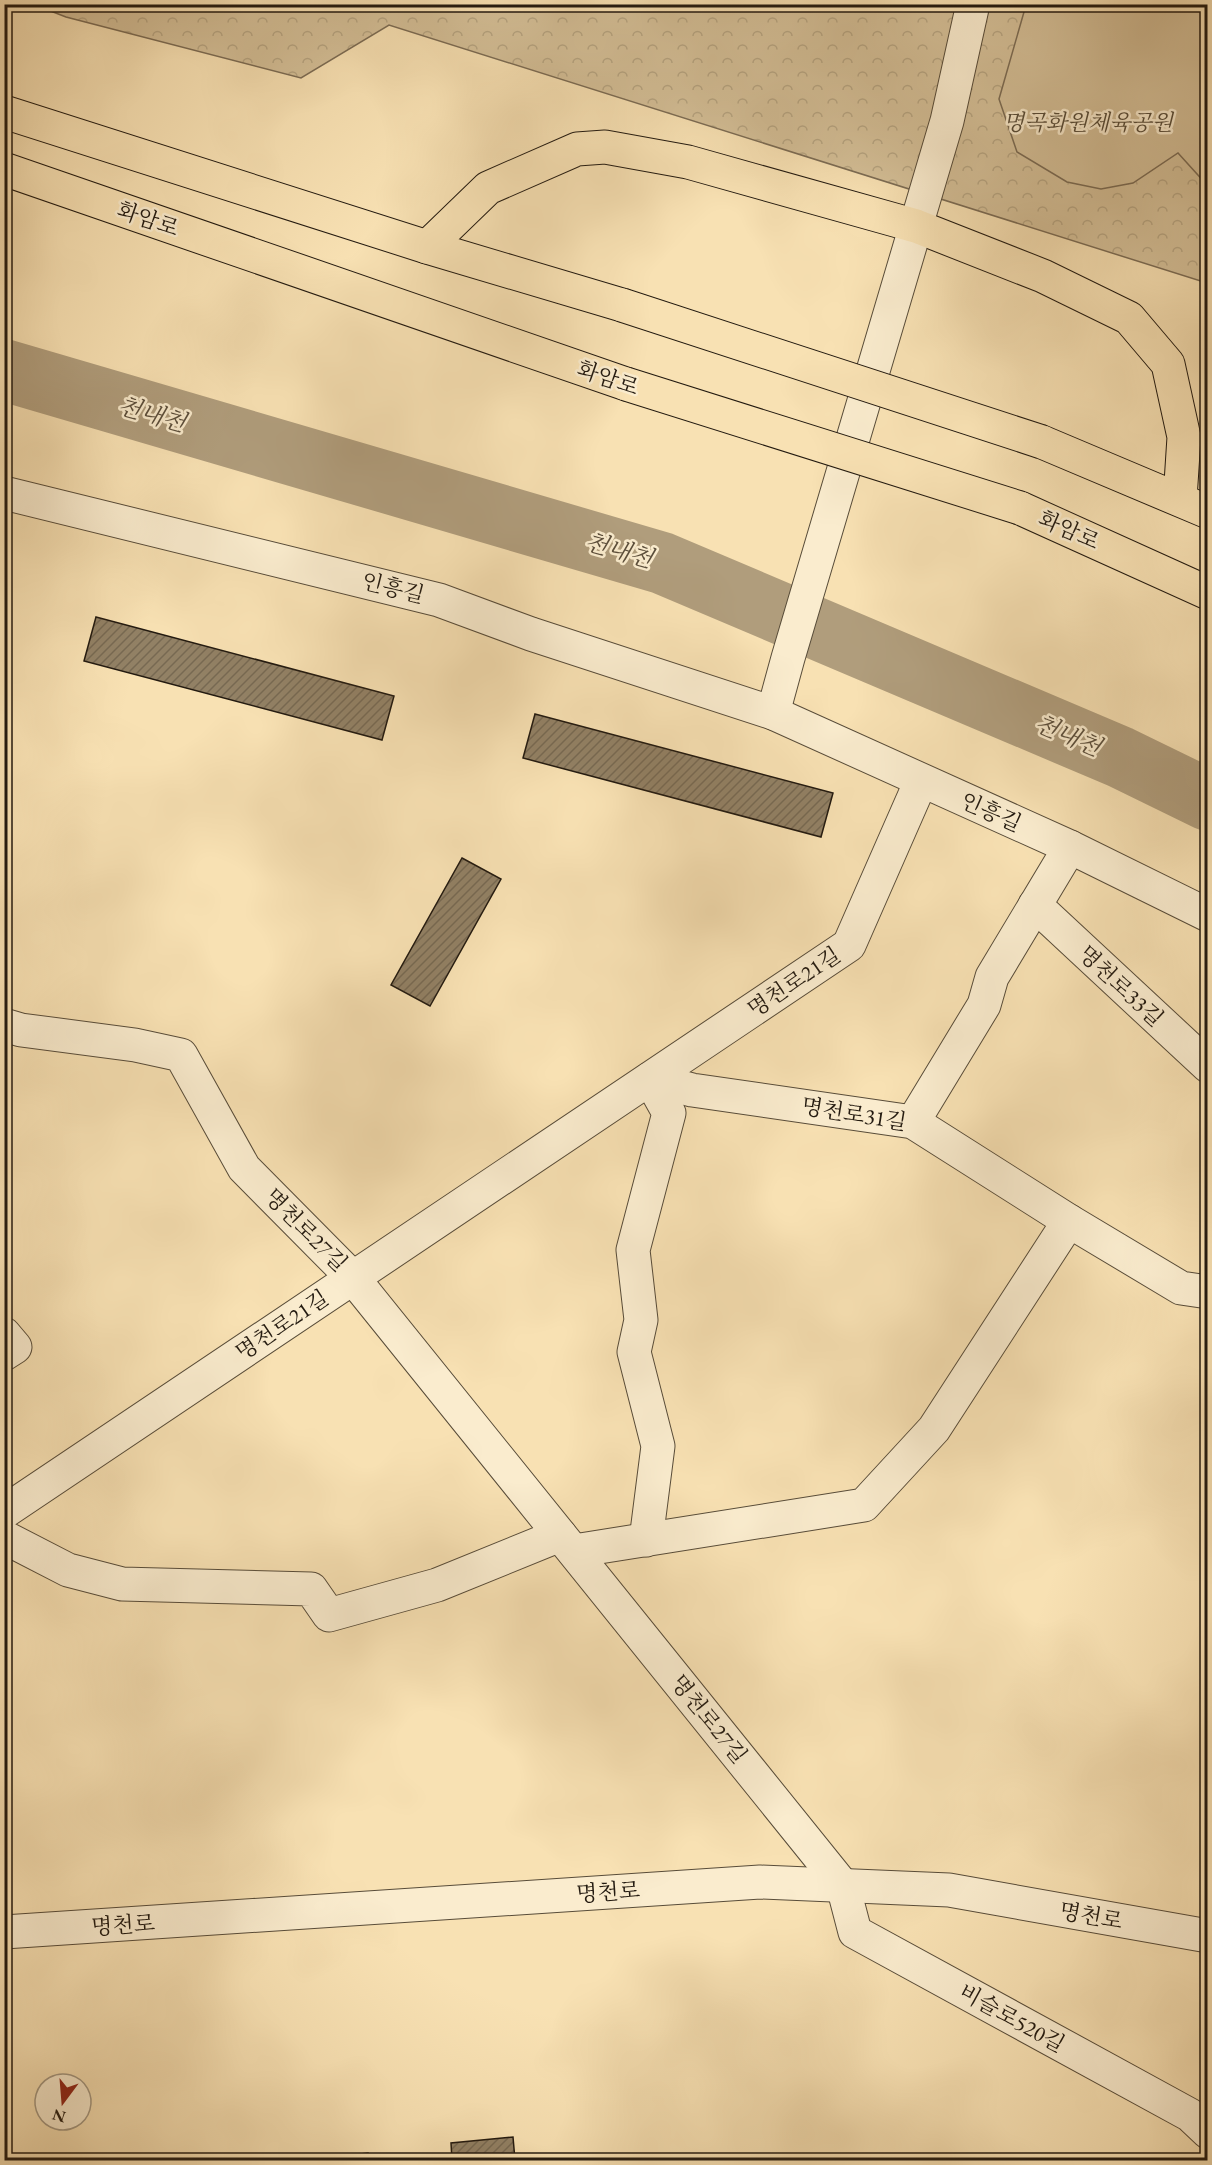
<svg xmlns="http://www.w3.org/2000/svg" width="1212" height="2165" viewBox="0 0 1212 2165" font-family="'EB Garamond','Noto Serif KR',serif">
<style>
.forest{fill:url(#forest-crowns);stroke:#7c6c54;stroke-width:1.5}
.pitch{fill:#d4bf97;stroke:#7c6c54;stroke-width:1.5}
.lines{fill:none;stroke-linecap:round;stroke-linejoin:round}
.river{stroke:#b09d7c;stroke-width:62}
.building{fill:url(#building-hatch);stroke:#231a10;stroke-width:1.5}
.minor-casing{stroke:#584c39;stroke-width:35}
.major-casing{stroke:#231a10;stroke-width:35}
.minor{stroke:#faecce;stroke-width:33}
.major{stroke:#f8e1b3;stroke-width:33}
.major-bridge-casing{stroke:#231a10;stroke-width:35;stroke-linecap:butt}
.major-bridge{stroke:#f8e1b3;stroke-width:33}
.labels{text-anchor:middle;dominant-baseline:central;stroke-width:5;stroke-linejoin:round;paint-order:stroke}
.park-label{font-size:22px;font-style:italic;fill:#584c38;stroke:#faecce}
.street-label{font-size:22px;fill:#231a10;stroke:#faecce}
.water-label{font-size:24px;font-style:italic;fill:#5b4e3b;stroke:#faecce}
</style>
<defs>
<pattern id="forest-crowns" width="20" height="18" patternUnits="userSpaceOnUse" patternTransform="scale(1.5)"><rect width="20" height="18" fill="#d4bf97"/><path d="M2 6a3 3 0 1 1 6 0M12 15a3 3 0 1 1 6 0" fill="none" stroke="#b6a481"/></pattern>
<pattern id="building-hatch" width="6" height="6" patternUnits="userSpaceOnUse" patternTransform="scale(1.5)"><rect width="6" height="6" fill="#928165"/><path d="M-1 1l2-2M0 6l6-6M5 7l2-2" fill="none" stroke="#776952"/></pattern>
</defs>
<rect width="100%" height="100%" fill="#f8e1b3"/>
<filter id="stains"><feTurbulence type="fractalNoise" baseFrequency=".00333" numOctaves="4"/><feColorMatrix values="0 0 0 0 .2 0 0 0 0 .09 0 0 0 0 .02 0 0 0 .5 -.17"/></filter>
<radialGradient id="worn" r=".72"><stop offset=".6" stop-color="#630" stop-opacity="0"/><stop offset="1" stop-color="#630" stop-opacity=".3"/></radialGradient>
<polygon class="forest" points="35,5 1207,5 1207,283 389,25 301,78 66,17"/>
<polygon class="pitch" points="1026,5 1207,5 1207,185 1178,153 1133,183 1101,189 1067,182 1017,152 999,99"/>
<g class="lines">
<polyline class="river" points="4,370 662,563 1120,757 1208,800"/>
</g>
<g class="building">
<polygon points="96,617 394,696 382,740 84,661"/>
<polygon points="535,714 833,793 821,837 523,758"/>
<polygon points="462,858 501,879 430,1006 391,985"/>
<polygon points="513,2137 515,2160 559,2156 560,2160 452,2160 451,2143"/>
<polygon points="368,2153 369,2160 308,2160"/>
</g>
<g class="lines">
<g class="minor-casing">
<g id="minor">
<polyline points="4,493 439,600 531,634 773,713 1070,847 1208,915"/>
<polyline points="773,713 788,658 947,121 973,4"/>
<polyline points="1035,905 1208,1066"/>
<polyline points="4,1025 21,1030 135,1045 181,1055 244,1168 353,1278 843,1886 855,1932 1190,2115 1208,2132"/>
<polyline points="650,1079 692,1090 913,1122 1069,1221 1181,1288 1208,1292"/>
<polyline points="913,1122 984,1005 992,977 1070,847"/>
<polyline points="4,1334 15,1347 4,1354"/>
<polyline points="4,1512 849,945 921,781"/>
<polyline points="4,1537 68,1570 122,1584 311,1589 329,1615 437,1585 560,1535"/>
<polyline points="646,1540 658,1446 634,1352 641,1320 633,1250 669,1113 650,1079"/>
<polyline points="574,1551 864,1505 934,1429 1069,1221"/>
<polyline points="4,1932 760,1882 949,1890 1208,1936"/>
</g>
</g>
<g class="major-casing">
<g id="major">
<polyline points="4,112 427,247 622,305"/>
<polyline points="4,169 626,384"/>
<polyline points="427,247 488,188 577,149 605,147 688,162 916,226 1043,276 1129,318 1168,364 1184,437 1180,499"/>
<polyline points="1042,442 1208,512"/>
<polyline points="1020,508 1208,593"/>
</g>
</g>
<use href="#minor" class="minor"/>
<use href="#major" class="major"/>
<g class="major-bridge-casing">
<g id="major-bridge">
<polyline points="622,305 1042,442"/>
<polyline points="626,384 1020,508"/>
</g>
</g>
<use href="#major-bridge" class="major-bridge"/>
</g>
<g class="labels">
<g class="park-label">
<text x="1088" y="122">명곡화원체육공원</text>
</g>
<g class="street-label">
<text transform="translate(148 219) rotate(19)">화암로</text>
<text transform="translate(608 378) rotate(19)">화암로</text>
<text transform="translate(1069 530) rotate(24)">화암로</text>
<text transform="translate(393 588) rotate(14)">인흥길</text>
<text transform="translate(991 812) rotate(24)">인흥길</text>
<text transform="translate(794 982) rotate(-34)">명천로21길</text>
<text transform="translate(1121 986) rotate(43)">명천로33길</text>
<text transform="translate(854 1114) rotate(9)">명천로31길</text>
<text transform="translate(306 1230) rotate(45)">명천로27길</text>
<text transform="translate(282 1325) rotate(-34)">명천로21길</text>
<text transform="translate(709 1719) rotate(51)">명천로27길</text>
<text transform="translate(608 1892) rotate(-4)">명천로</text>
<text transform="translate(1091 1916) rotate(10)">명천로</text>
<text transform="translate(123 1925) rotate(-4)">명천로</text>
<text transform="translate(1012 2018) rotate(29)">비슬로520길</text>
</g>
<g class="water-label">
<text transform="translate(152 414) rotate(16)">천내천</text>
<text transform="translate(619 550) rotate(16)">천내천</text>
<text transform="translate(1068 735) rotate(23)">천내천</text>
</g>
</g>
<rect width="1212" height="2165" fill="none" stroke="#f8e1b3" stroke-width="24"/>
<rect x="6" y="6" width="1200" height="2153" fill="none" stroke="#231a10" stroke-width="3"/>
<rect x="12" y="12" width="1188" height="2141" fill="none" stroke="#231a10" stroke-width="1.5"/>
<g transform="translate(63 2102) rotate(196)"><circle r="28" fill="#faecce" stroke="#a49882" stroke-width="1.5"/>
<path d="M0-4.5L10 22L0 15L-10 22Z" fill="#8f2418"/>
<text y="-9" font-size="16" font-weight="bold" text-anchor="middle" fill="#231a10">N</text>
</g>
<rect width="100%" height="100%" filter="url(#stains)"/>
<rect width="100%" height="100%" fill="url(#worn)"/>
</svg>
